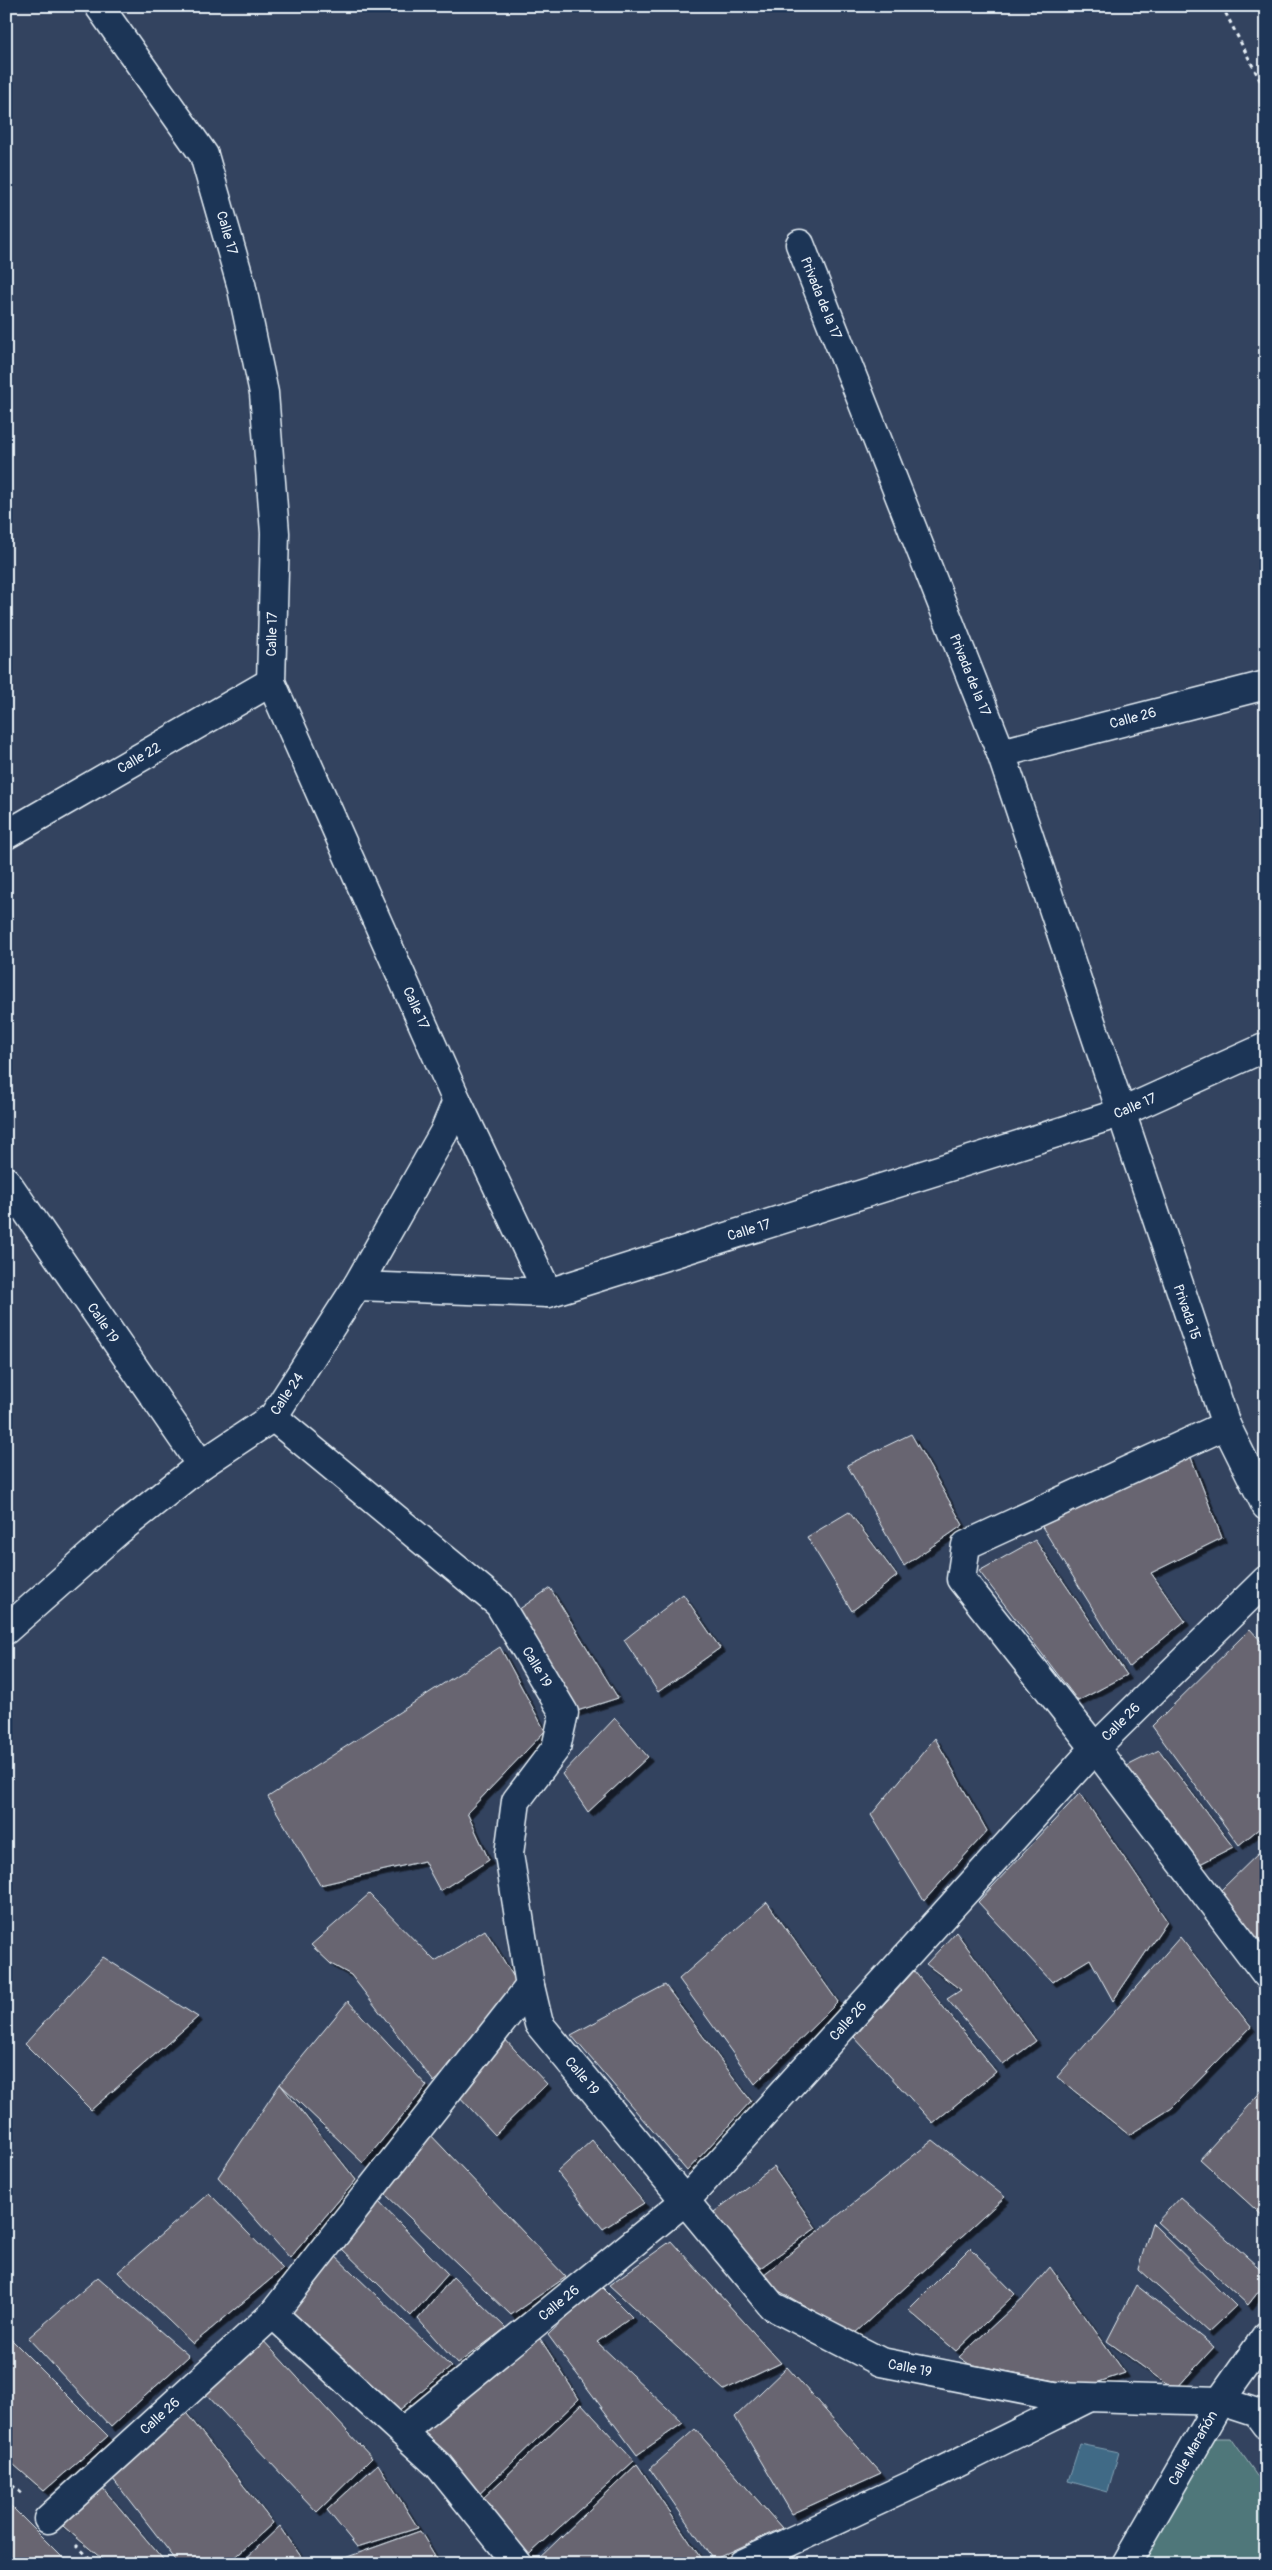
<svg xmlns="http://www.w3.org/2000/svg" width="1272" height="2570" viewBox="0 0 1272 2570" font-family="Pangolin,sans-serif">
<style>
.green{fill:#50777a;stroke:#9cb4b9}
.water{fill:#3f6b86;stroke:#83a1b4}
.building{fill:#676571;stroke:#e8f1f8;filter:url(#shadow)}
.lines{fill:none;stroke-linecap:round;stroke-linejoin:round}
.minor-casing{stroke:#e8f1f8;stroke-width:31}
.path{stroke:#e8f1f8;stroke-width:3;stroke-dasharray:4 4;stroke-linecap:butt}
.minor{stroke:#1d3557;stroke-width:28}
.labels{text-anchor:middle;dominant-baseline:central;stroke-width:4;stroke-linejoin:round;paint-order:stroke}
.street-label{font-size:14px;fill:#e8f1f8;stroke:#1d3557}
</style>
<defs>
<filter id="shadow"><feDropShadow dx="4.5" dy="4.5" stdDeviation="0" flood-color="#0009"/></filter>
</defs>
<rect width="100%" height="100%" fill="#33435f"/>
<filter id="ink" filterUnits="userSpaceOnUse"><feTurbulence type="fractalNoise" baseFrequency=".02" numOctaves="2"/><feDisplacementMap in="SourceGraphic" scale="10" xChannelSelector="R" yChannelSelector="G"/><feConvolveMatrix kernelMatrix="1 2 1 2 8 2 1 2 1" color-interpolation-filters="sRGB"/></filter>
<g filter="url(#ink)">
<polygon class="green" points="1211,2438 1231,2438 1266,2488 1266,2564 1140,2564"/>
<polygon class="water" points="1080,2444 1119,2452 1108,2492 1068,2481"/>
<g class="building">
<polygon points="911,1434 963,1525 904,1566 847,1465"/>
<polygon points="1190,1455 1222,1538 1151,1573 1185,1621 1129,1667 1041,1525"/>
<polygon points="849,1512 897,1576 852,1611 807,1537"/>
<polygon points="1035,1540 1127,1675 1078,1701 979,1571"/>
<polygon points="550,1588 618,1698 574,1712 518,1610"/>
<polygon points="683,1594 720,1648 658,1692 624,1640"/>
<polygon points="1250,1629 1266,1647 1266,1823 1239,1845 1152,1726"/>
<polygon points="500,1647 545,1731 467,1813 489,1860 440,1891 424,1861 320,1885 268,1797"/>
<polygon points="615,1718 648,1757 588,1812 562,1774"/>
<polygon points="935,1738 987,1831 924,1901 871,1815"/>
<polygon points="1159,1750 1233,1847 1196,1866 1127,1766"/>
<polygon points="1080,1793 1167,1921 1113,2001 1090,1959 1052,1982 978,1902"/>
<polygon points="1266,1846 1266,1949 1264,1950 1220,1891"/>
<polygon points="369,1894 435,1961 485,1930 518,1984 434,2082 351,1975 331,1964 311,1945"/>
<polygon points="767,1902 838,2002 755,2084 679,1979"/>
<polygon points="956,1932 1036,2041 1003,2065 947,1999 961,1990 926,1964"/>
<polygon points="1180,1937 1251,2027 1172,2108 1129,2135 1057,2077"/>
<polygon points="103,1957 198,2017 91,2110 25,2044"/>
<polygon points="914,1971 996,2072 933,2123 854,2037"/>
<polygon points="665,1985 751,2101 687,2171 571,2035"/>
<polygon points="348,2001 427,2086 363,2163 280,2084"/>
<polygon points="500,2034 547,2084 495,2135 458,2095"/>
<polygon points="280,2084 356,2180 290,2258 218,2177"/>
<polygon points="1266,2086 1266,2219 1200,2159"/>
<polygon points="426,2130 566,2277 511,2315 383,2192"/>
<polygon points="592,2140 644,2203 603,2229 557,2172"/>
<polygon points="933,2140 1005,2197 854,2334 758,2279"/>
<polygon points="773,2167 816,2228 756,2271 714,2212"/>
<polygon points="209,2193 283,2269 193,2344 118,2272"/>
<polygon points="1180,2197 1266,2274 1266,2282 1248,2305 1157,2222"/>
<polygon points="377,2200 448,2274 411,2316 338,2245"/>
<polygon points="1152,2223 1236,2306 1208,2332 1138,2269"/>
<polygon points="671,2241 781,2363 724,2390 609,2285"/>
<polygon points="970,2248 1015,2294 956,2351 908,2310"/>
<polygon points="331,2252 451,2367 397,2412 285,2311"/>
<polygon points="1050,2267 1125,2373 1093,2384 1061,2382 969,2364 959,2357 1025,2296"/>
<polygon points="98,2277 189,2356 111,2427 28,2338"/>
<polygon points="453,2277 506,2328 457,2364 418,2319"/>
<polygon points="600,2285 632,2317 597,2342 683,2423 637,2455 548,2335"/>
<polygon points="1136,2285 1214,2347 1175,2390 1107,2341"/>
<polygon points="6,2334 108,2436 44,2491 6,2458"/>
<polygon points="260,2337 372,2458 317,2512 205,2393"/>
<polygon points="539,2337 579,2399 474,2499 420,2434"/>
<polygon points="787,2367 881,2473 792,2514 735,2417"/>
<polygon points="582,2404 634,2461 524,2559 481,2500"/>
<polygon points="180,2405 273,2523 228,2564 179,2564 113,2479"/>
<polygon points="695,2429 782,2528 713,2560 650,2469"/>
<polygon points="378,2464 418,2528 357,2547 327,2510"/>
<polygon points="637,2464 704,2563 535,2564 534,2563"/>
<polygon points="101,2486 167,2564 108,2564 57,2521"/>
<polygon points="6,2501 69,2564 6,2564"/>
<polygon points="280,2526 306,2564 240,2564"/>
<polygon points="420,2531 440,2564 328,2564"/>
</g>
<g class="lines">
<g class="minor-casing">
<g id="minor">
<polyline points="99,6 204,155 241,284 264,393 275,533 271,682 457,1101 548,1293"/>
<polyline points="800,244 1001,753 1226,1425 1266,1506"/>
<polyline points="1001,753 1266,685"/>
<polyline points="6,835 271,682"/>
<polyline points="6,1181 201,1465"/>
<polyline points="357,1286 548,1293 1120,1113 1266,1047"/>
<polyline points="273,1417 499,1604 564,1713 556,1748 516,1801 509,1854 530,1986 539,2024 772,2306 881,2362 1054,2396 1220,2401 1257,2413 1266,2425"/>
<polyline points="1226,1425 966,1545 961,1579 1095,1748 1266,1974"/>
<polyline points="6,1630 118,1531 201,1465 273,1417 357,1286 444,1132 457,1101"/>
<polyline points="273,2314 439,2466 518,2564"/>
<polyline points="402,2432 686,2200 1095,1748 1266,1580"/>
<polyline points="48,2519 273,2314 530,1986"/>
<polyline points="742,2564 927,2478 1088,2398"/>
<polyline points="1126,2564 1220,2401 1266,2336"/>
</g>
</g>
<g class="path">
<polyline points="1222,6 1266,92"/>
<polyline points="6,2480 21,2493"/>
<polyline points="76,2545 96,2564"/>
</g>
<use href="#minor" class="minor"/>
</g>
</g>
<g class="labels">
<g class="street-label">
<text transform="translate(227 233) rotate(74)">Calle 17</text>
<text transform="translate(821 298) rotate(68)">Privada de la 17</text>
<text transform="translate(272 634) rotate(-89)">Calle 17</text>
<text transform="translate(970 675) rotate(68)">Privada de la 17</text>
<text transform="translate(1133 718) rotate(-15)">Calle 26</text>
<text transform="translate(139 758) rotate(-30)">Calle 22</text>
<text transform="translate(416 1008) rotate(66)">Calle 17</text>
<text transform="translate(1135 1106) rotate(-23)">Calle 17</text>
<text transform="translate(749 1230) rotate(-17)">Calle 17</text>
<text transform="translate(1187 1312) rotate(71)">Privada 15</text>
<text transform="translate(103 1323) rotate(56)">Calle 19</text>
<text transform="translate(287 1394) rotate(-56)">Calle 24</text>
<text transform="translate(537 1667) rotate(59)">Calle 19</text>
<text transform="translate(1121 1722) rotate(-45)">Calle 26</text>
<text transform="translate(848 2021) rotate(-48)">Calle 26</text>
<text transform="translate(582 2076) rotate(50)">Calle 19</text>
<text transform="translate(559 2303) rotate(-39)">Calle 26</text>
<text transform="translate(910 2368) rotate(11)">Calle 19</text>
<text transform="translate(160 2416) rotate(-42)">Calle 26</text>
<text transform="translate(1193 2448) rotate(-60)">Calle Marañón</text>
</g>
</g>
<rect width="1272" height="2570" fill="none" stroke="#1d3557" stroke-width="25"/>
<rect x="12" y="12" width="1247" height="2545" fill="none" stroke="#e8f1f8" stroke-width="2" filter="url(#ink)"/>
</svg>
